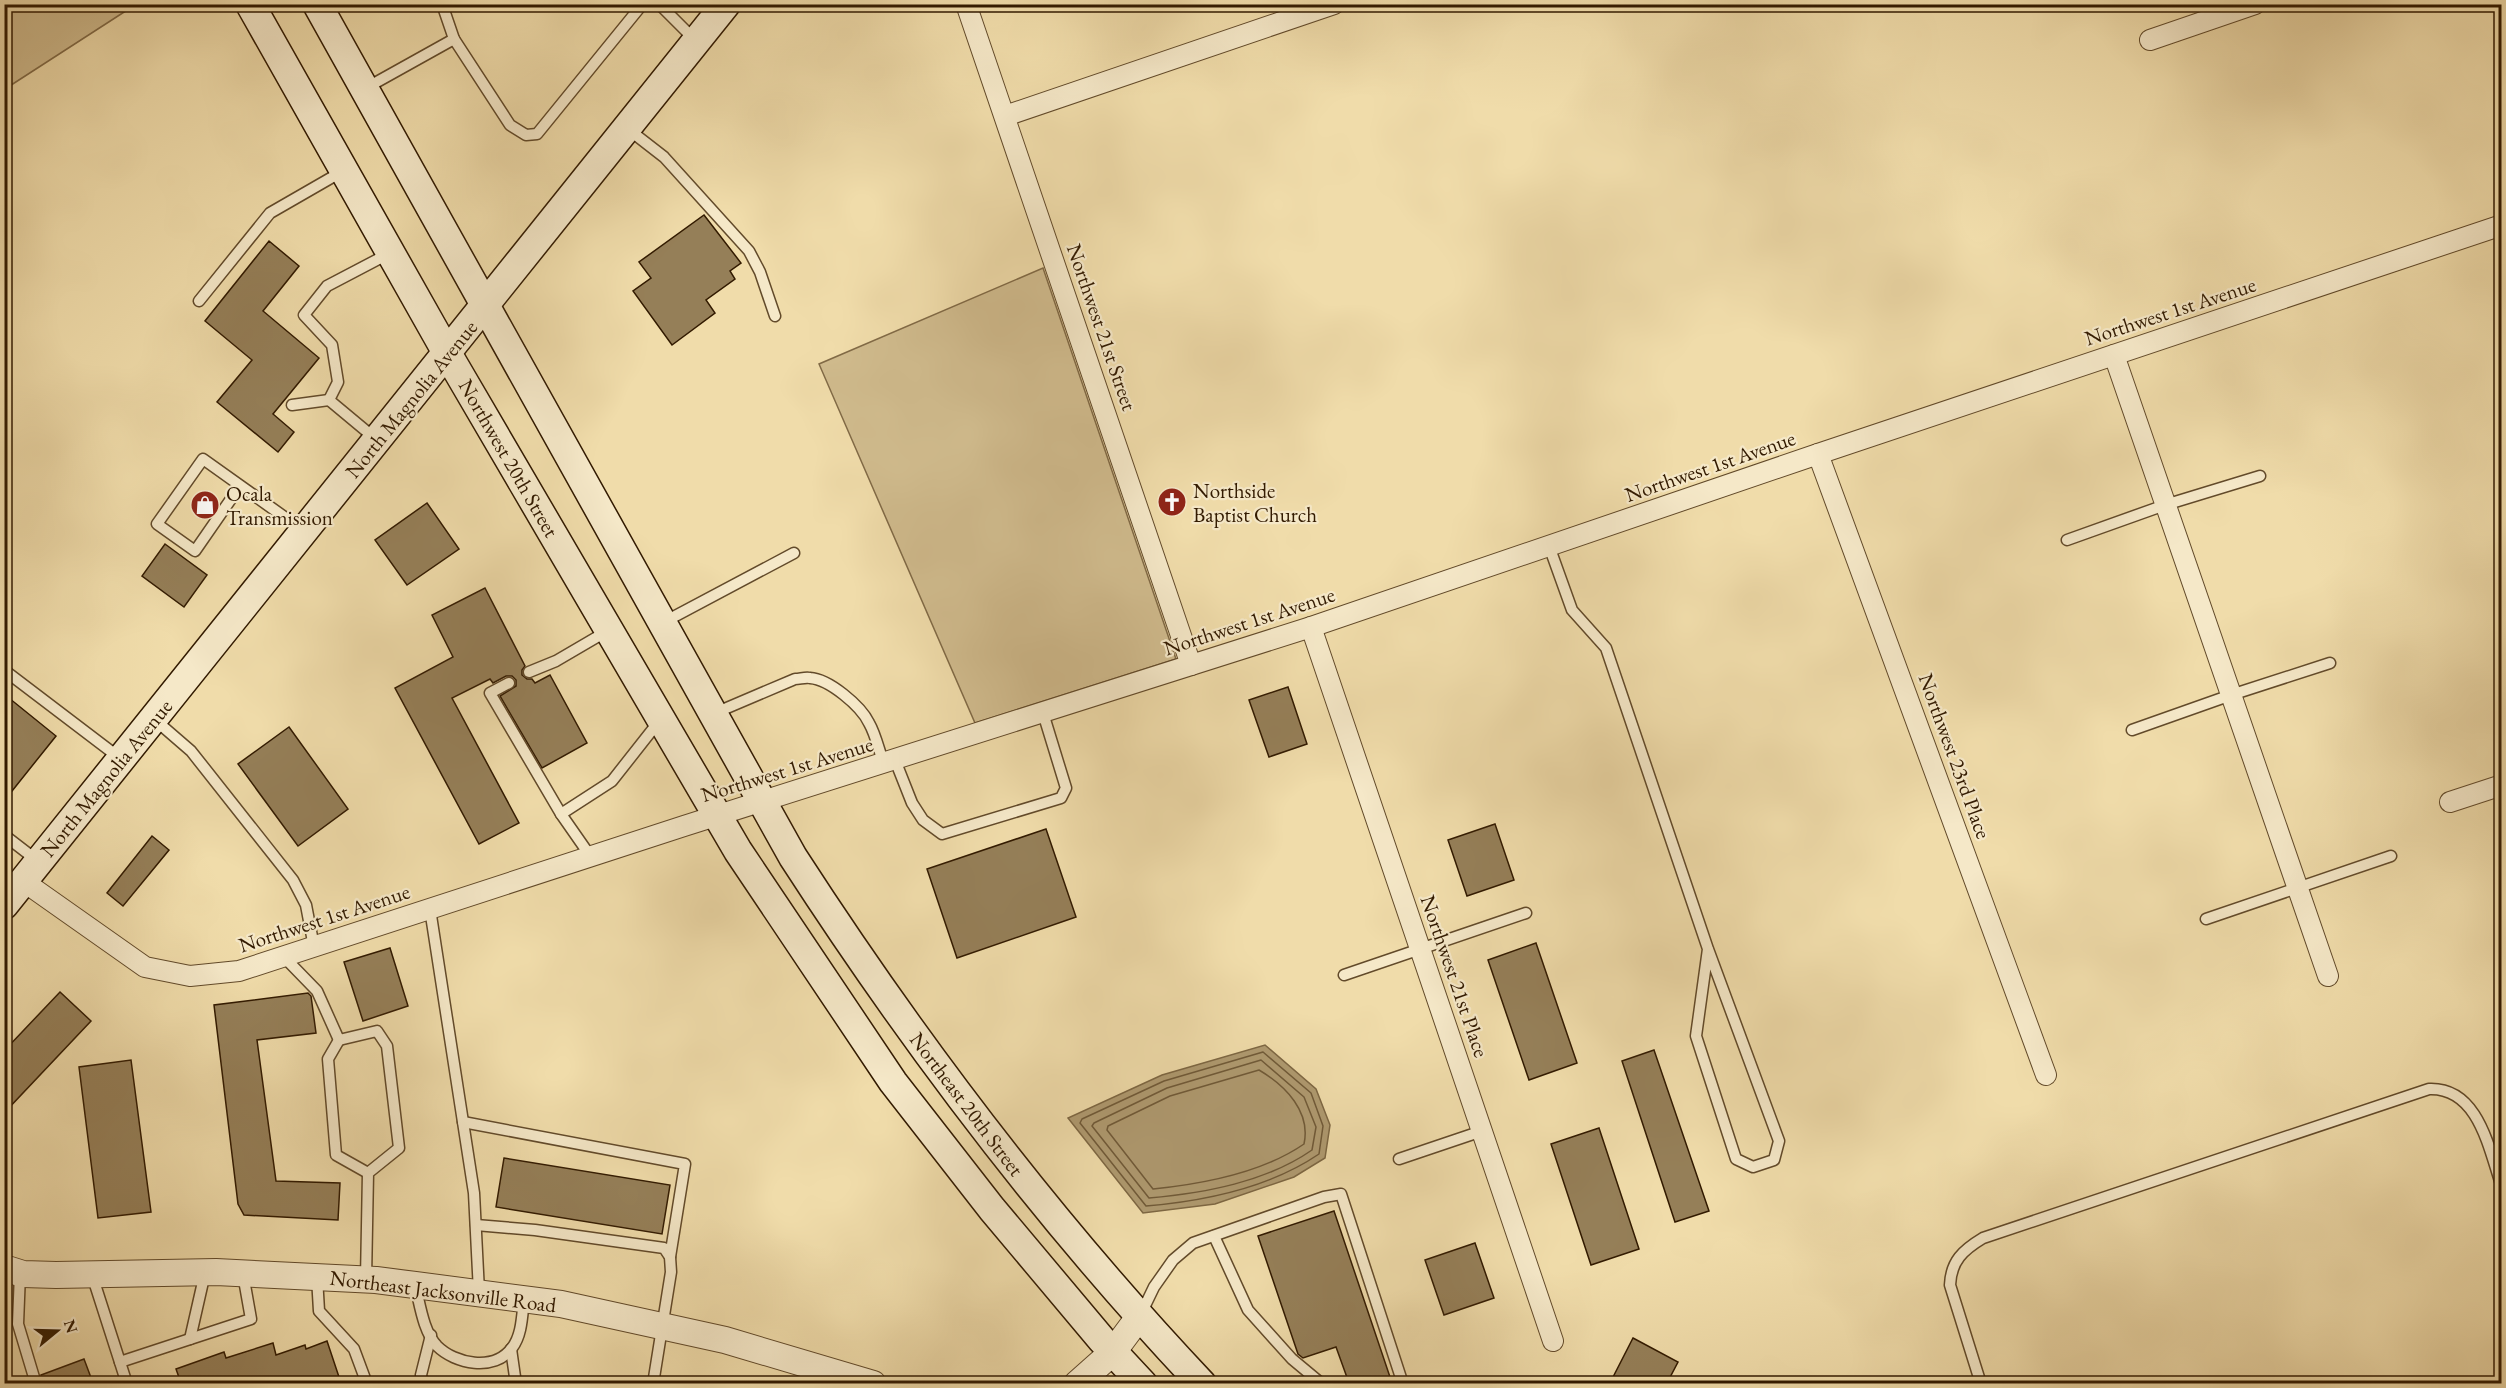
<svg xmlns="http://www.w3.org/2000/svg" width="2506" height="1388" viewBox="0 0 2506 1388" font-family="'EB Garamond',serif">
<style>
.green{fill:#d0bb8d;stroke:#816a46;stroke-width:1.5}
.water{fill:#af9a70;stroke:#7d6743;stroke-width:1.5}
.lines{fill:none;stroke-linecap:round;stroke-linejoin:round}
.shore{stroke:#705a38;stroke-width:1.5}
.building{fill:#957f58;stroke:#321a00;stroke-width:1.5}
.service-casing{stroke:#624a2a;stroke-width:13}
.minor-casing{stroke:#624a2a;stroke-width:22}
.tertiary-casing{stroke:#624a2a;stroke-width:28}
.secondary-casing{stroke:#321a00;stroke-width:31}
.service{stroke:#f5e8c8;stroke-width:10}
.minor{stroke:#f5e8c8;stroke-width:20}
.tertiary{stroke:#f5e8c8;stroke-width:26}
.secondary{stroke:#f5e8c8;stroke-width:28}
.labels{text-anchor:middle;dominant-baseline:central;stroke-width:4.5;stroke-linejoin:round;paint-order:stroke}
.street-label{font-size:21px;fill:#321a00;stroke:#f5e8c8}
.poi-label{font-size:21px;fill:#321a00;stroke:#f5e8c8;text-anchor:start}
</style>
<rect width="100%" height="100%" fill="#f0dcaa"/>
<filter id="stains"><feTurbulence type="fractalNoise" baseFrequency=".00333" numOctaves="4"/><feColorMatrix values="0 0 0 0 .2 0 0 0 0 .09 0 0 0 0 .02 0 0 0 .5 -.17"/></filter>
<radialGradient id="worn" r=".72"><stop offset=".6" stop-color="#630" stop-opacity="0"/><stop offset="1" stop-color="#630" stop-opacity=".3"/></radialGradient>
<g class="green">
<polygon points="5,4 135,4 135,5 5,89"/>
<polygon points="1043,268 1176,659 975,723 819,364"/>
</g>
<polygon class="water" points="1265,1045 1316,1089 1330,1125 1325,1158 1294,1177 1215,1204 1143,1213 1068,1118 1162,1075"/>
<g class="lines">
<g class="shore">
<path d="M1263 1052 1311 1093 1323 1126 1319 1154C1269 1188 1205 1201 1146 1206L1080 1123 1082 1119 1164 1081Z"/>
<path d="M1261 1060 1304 1097 1316 1127 1312 1150C1266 1182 1205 1193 1149 1198L1092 1126 1094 1123 1167 1088Z"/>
<path d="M1259 1070C1286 1086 1311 1112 1304 1144 1262 1173 1203 1184 1153 1189L1107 1130 1108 1126 1170 1096Z"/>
</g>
</g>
<g class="building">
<polygon points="704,215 741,263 730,271 735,279 706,300 715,313 672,345 633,291 651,278 639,262"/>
<polygon points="269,241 299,266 263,311 319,358 273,414 294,432 278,452 217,402 252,360 205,321"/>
<polygon points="427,503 459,549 407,585 375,540"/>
<polygon points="165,544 207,575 184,607 142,576"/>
<polygon points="485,588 525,666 522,670 522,675 527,679 532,679 535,683 550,675 587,743 542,768 500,696 516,686 516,680 512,676 506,676 493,683 490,679 452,698 519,823 479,844 395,688 453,657 432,615"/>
<polygon points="1288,687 1307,744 1269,757 1249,700"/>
<polygon points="4,694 56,736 4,801"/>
<polygon points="289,727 348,809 298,846 238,764"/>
<polygon points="1495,824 1514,880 1467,896 1448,840"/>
<polygon points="1046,829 1076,917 957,958 927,869"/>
<polygon points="152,836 169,850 123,906 107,893"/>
<polygon points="1536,943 1577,1063 1529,1080 1488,960"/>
<polygon points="390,948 408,1006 363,1021 344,962"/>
<polygon points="60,992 91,1021 4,1113 4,1051"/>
<polygon points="308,993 311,996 316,1033 257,1040 276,1181 340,1183 338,1220 244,1215 238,1204 214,1005"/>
<polygon points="1654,1050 1709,1211 1675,1222 1622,1061"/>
<polygon points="131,1060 151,1212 98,1218 79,1067"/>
<polygon points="1599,1128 1639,1249 1591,1265 1551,1144"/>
<polygon points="504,1158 670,1185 662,1234 496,1207"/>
<polygon points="1334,1211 1392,1383 1349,1383 1336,1347 1303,1358 1298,1354 1258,1236"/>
<polygon points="1475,1243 1494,1298 1444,1315 1425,1260"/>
<polygon points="1633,1338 1678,1362 1667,1383 1610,1383"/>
<polygon points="327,1341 341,1383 181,1383 176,1369 224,1352 226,1358 273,1343 276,1355 305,1345 306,1349"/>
<polygon points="84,1359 93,1383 43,1383 41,1375"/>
</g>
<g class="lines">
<g class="service-casing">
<g id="service">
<polyline points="442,4 454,39"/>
<polyline points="659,4 694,39"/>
<polyline points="366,88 454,39 510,125 526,135 537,134 641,6 646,4"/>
<polyline points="628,129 664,157 749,251 760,272 775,316"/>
<polyline points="199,301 270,213 343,171"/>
<polyline points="292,405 329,400"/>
<polyline points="377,440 329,400 338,382 332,345 304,315 327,286 388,254"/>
<polyline points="240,486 195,551 157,524 203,459 304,531"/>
<polyline points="2067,540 2165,505 2260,476"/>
<polyline points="1549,546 1572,610 1606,648 1708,949 1779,1141 1774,1160 1753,1167 1736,1159 1696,1036 1708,949"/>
<polyline points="664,622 794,553"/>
<polyline points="4,670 121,759"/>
<polyline points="529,672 556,661 609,630"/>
<polyline points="509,683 490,693 561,814 591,857"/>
<path d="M715 713 795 679C800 679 805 677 810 678 829 679 861 706 869 723 876 735 879 751 884 764"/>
<polyline points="154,719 191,751 293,880 306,905 314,947"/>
<polyline points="2132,730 2231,695 2330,663"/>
<polyline points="895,760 912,803 923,820 942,834 1061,798 1066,788 1043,713"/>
<polyline points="561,814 612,781 660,720"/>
<polyline points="4,835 39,862"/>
<polyline points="430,909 474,1193 479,1292"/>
<polyline points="2206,919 2391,856"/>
<polyline points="284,957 317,991 339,1040 377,1031 387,1046 399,1148 368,1173 366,1279"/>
<polyline points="1344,975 1526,913"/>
<polyline points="339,1040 328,1059 336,1155 368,1173"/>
<polyline points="463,1122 685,1164 670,1257"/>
<polyline points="1399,1159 1482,1131"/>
<polyline points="476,1225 535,1230 664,1248 670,1257 671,1272 653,1384"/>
<polyline points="1214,1236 1248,1310 1292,1359 1322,1384"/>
<polyline points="20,1273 18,1324 36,1384"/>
<polyline points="92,1275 127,1384"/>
<polyline points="317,1277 319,1311 354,1349 367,1384"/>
<path d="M415 1285C420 1304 423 1331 437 1346 455 1364 494 1372 512 1348 522 1335 522 1316 524 1299"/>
<polyline points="1141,1314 1154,1287 1173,1260 1193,1243 1324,1197 1341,1194 1403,1384"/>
<polyline points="190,1339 205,1273"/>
<polyline points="511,1349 516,1384"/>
<polyline points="120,1362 251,1319 243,1274"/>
<polyline points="423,1384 421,1375 431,1335"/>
<path d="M1981 1384 1950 1285C1951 1261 1963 1250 1983 1238L2429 1089C2479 1087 2489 1150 2502 1187"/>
</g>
</g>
<g class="minor-casing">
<g id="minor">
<polyline points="966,4 1191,665"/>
<polyline points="2150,40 2255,4"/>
<polyline points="1005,116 1334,4"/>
<polyline points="2114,355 2328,976"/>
<polyline points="1818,454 2046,1075"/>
<polyline points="1311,627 1553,1341"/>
<polyline points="2450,802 2502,785"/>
<polyline points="23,881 145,967 190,976 239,971 684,826 1311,627 1818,454 2502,225"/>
</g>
</g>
<g class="tertiary-casing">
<g id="tertiary">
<polyline points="4,1268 23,1274 56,1275 216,1272 376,1280 415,1285 561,1304 725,1340 873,1384"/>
<polyline points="1077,1384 1113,1352 1139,1317"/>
</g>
</g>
<g class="secondary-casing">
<g id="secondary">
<polyline points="250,4 447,353 738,851 893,1082 992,1209 1102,1340 1143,1384"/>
<path d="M317 4 793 857C914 1044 1049 1222 1202 1384"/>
<polyline points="4,905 726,4"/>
</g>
</g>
<use href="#service" class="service"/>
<use href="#minor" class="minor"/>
<use href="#tertiary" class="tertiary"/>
<use href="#secondary" class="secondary"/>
</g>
<defs>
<g id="church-disc" transform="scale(1.5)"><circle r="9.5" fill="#8f2418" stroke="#f5e8c8"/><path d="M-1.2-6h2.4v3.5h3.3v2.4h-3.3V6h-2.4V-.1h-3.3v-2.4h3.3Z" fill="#fff"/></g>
<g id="shop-disc" transform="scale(1.5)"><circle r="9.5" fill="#8f2418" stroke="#f5e8c8"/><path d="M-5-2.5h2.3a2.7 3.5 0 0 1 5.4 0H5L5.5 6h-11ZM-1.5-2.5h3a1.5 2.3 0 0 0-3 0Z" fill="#fff"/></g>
</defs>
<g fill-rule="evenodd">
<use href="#church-disc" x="1172" y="502"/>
<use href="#shop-disc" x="205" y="505"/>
</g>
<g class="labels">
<g class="street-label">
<text transform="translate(2170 311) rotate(-18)">Northwest 1st Avenue</text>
<text transform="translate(1102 327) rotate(71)">Northwest 21st Street</text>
<text transform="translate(411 399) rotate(-51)">North Magnolia Avenue</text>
<text transform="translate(509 458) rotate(60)">Northwest 20th Street</text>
<text transform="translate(1710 466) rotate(-19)">Northwest 1st Avenue</text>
<text transform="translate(1249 621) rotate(-18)">Northwest 1st Avenue</text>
<text transform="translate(1955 756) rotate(70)">Northwest 23rd Place</text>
<text transform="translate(787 769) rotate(-17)">Northwest 1st Avenue</text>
<text transform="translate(106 778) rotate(-51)">North Magnolia Avenue</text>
<text transform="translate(324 918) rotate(-18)">Northwest 1st Avenue</text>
<text transform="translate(1455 976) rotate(71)">Northwest 21st Place</text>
<text transform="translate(967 1104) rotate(53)">Northeast 20th Street</text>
<text transform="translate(443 1291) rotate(7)">Northeast Jacksonville Road</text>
</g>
<g class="poi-label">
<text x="1193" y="490">Northside<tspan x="1193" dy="24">Baptist Church</tspan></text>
<text x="226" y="493">Ocala<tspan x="226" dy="24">Transmission</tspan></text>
</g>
</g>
<rect width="2506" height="1388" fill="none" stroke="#f0dcaa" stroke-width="24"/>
<rect x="6" y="6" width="2494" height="1376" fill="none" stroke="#321a00" stroke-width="3"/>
<rect x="12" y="12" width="2482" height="1364" fill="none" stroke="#321a00" stroke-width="1.5"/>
<g transform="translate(57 1331) rotate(71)" stroke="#f5e8c8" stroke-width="4.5" paint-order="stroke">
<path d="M0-4.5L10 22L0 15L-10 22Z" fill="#321a00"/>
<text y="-9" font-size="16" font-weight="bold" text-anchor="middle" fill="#321a00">N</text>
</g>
<rect width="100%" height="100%" filter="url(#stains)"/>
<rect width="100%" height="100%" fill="url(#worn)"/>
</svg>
